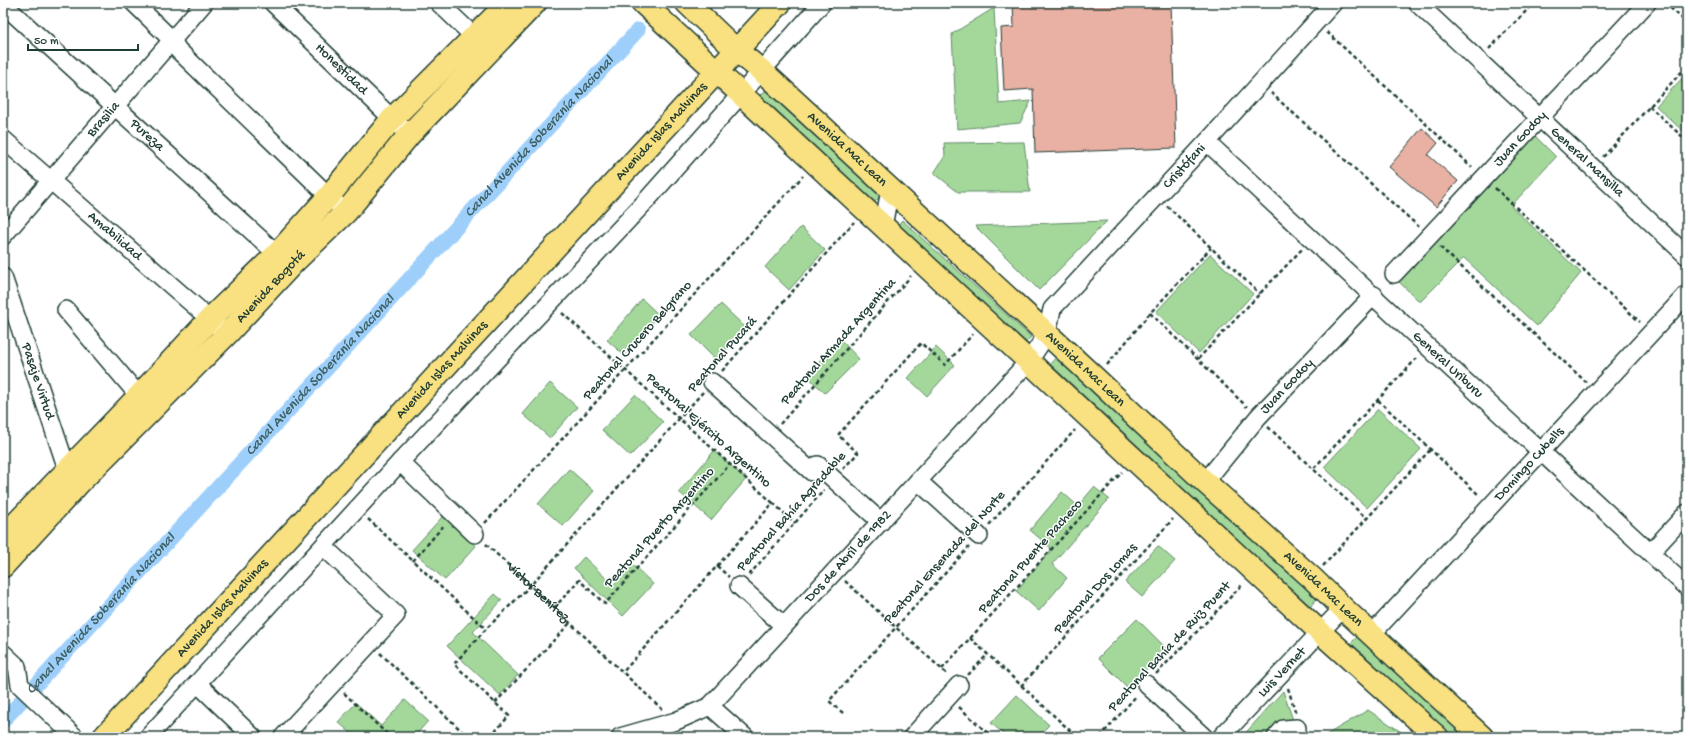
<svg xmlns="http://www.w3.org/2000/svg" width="1690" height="740" viewBox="0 0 1690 740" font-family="'Gochi Hand',sans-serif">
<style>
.green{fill:#a4d89b;stroke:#628a68}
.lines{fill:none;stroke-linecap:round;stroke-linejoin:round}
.canal{stroke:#9dcffa;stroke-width:15}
.building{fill:#e9b0a4;stroke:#1f3d34}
.minor-casing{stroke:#1f3d34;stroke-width:20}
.major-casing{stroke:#1f3d34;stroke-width:25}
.path{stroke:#1f3d34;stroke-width:2.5;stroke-dasharray:4 3;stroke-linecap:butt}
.minor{stroke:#fff;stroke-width:17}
.major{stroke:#f9e181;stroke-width:22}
.labels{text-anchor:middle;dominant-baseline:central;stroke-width:3;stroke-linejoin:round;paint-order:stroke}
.street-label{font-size:14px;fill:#1f3d34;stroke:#fff}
.water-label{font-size:15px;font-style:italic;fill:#3e6266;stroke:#fff}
</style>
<rect width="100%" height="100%" fill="#fff"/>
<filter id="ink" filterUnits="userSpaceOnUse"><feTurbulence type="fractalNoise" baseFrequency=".025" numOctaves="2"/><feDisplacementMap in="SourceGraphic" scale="8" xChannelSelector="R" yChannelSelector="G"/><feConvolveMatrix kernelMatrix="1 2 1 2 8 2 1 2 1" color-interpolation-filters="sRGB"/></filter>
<g filter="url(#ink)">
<g class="green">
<polygon points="994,8 999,104 1031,101 1020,123 957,129 952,34"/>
<polygon points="1687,73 1687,135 1656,106"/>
<polygon points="770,87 883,193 874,203 760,95"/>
<polygon points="391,132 396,137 343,201 338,196"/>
<polygon points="1533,134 1556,157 1511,206 1581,273 1537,326 1464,258 1420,302 1397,280"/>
<polygon points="1024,142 1030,192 958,192 934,173 945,156 944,143"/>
<polygon points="902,220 1031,337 1024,344 896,227"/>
<polygon points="1107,221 1039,290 975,226"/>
<polygon points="801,227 825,250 789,290 765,267"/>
<polygon points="1210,254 1253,294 1199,353 1156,312"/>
<polygon points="642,299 659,315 624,355 607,340"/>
<polygon points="721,304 747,329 716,360 691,335"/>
<polygon points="840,339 859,359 825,393 806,375"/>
<polygon points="936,347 955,365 927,396 908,378"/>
<polygon points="1057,356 1319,596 1310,607 1050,364"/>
<polygon points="550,383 577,407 550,438 523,414"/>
<polygon points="635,395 663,422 630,456 602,430"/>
<polygon points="1378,409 1421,449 1367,508 1324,467"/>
<polygon points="714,451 746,479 711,520 679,492"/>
<polygon points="569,469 594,491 563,526 538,504"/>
<polygon points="1094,487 1109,499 1052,564 1067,578 1039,611 1016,591 1052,549 1030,530 1062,492 1078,506"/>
<polygon points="443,516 476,546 445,580 412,550"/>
<polygon points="1158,546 1175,561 1142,597 1125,582"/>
<polygon points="584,557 613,585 633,565 653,584 623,616 574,568"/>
<polygon points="495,594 502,600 473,632 518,675 500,695 447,646"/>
<polygon points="1137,619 1167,649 1128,688 1098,658"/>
<polygon points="1358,636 1468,737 1453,737 1351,643"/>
<polygon points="1283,691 1293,720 1293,737 1242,737"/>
<polygon points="1017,695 1049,725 1037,737 1007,737 991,723"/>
<polygon points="405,700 428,721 414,737 347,737 351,733 338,722 356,703 381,726"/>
<polygon points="1368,710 1409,737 1323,737"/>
</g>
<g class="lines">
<path class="canal" id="s1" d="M3 721 638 30"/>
</g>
<g class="building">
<polygon points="1013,3 1171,3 1176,148 1035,153 1033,89 1004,91 1001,28 1014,27"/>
<polygon points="1422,128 1438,143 1428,155 1458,181 1436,207 1389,167"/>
</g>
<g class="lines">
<g class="minor-casing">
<g id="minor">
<polyline points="134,3 172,40 178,50 338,205"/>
<path id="s3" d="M273 3 409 135"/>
<polyline points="439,3 482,44"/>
<path id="s4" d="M1417 3 1687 256"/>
<path id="s5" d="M3 4 277 254 287 259"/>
<path id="s6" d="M3 139 227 334"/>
<path id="s7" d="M1207 142 1687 587"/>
<polyline points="883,226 890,190"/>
<path id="s8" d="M3 236 204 3"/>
<path id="s9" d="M1394 274 1647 3"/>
<path id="s10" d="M3 277 67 469 75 477"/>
<polyline points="66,310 139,396"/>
<polyline points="712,382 812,472 818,465 881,522"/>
<polyline points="400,462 475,534"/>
<polyline points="918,481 979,536"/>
<path id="s11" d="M1205 482 1258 417 1374 295"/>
<polyline points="1651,552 1687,513"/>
<polyline points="739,586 784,626"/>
<path id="s12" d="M1371 635 1687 294"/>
<polyline points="3,653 17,666 20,685 75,737"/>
<polyline points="198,684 253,737"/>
<polyline points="1146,684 1204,737"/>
<polyline points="710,706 745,737"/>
<polyline points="148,737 400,462 645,202 822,3"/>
<polyline points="283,737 396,615 324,547"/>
<path id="s13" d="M620 737 676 721 710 706 1029 361 1047 334 1052 309 1207 142 1333 3"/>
<polyline points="912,737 959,685"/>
<path id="s14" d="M1221 737 1343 608"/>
<polyline points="1276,737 1283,729 1297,728"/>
</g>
</g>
<g class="major-casing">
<g id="major">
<polyline points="643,3 1320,632 1437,737"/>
<path id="s15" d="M687 3 736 50 762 71 1096 379 1205 482 1312 578 1343 608 1482 737"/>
<polyline points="3,537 139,396 210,319 277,254 329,196 392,119 508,3"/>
<path id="s16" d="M3 566 80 482 227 334 294 262 346 212 409 135 535 3"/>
<path id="s17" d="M104 737 780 3"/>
</g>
</g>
<g class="path">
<polyline points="1665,3 1687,23"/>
<polyline points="1327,32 1472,167"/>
<polyline points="1489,49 1534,3"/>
<polyline points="1271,93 1419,227"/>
<polyline points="1649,106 1687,141"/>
<polyline points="1603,157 1687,66"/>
<polyline points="1495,188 1640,322"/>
<polyline points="1167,206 1260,294"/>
<polyline points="1440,247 1586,382"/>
<polyline points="562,313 773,503 622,673"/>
<polyline points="1150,313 1247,407"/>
<polyline points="1198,359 1302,249"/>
<polyline points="1107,365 1150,313 1211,248"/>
<polyline points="722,371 854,222"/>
<polyline points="1378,400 1480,496"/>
<polyline points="780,424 911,276"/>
<polyline points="1268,427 1366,518"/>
<polyline points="1314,468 1417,358"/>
<polyline points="843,469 858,453 838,435 921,343 945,365 973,334"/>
<polyline points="773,503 795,523"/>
<polyline points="368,519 486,629"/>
<polyline points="485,523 803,176"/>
<polyline points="989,525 1075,430"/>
<path id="s2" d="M486 544 662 709"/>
<polyline points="413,561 445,524"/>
<polyline points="717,566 729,577"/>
<polyline points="1323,566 1430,450"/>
<polyline points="749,575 824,490"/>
<polyline points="845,581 948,675"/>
<polyline points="554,608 579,580 605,604 730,464"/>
<polyline points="970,638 1077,737"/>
<polyline points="380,653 468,737"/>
<polyline points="942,669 1122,472"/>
<polyline points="1156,674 1243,584"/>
<polyline points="968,675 987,655"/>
<polyline points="1021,686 1173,519"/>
<polyline points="1288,688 1296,714"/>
<polyline points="344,693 390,737"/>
<polyline points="495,703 570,623"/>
<polyline points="959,707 992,737"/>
<polyline points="843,713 829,701 969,547"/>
<polyline points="490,737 509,716 454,664 486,629 530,586 703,392"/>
<polyline points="1100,737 1137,695"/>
</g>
<use href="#minor" class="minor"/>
<use href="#major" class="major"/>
</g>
</g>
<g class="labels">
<g class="street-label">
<text stroke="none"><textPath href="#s3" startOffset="95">Honestidad</textPath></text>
<text stroke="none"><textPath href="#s8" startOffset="154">Brasilia</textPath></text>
<text stroke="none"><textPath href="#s17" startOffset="823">Avenida Islas Malvinas</textPath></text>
<text stroke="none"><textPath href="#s5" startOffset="195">Pureza</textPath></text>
<text stroke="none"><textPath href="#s9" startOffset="185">Juan Godoy</textPath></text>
<text stroke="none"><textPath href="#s15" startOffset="217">Avenida Mac Lean</textPath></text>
<text stroke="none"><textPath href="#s4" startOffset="233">General Mansilla</textPath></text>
<text stroke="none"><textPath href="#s13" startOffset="818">Cristófani</textPath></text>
<text stroke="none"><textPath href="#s6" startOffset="148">Amabilidad</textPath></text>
<text stroke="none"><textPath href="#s16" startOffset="387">Avenida Bogotá</textPath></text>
<text transform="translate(638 341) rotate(-48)">Peatonal Crucero Belgrano</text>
<text transform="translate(839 342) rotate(-48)">Peatonal Armada Argentina</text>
<text transform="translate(723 355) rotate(-48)">Peatonal Pucará</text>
<text stroke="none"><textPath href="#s7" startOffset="328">General Uriburu</textPath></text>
<text stroke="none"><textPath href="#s15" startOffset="541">Avenida Mac Lean</textPath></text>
<text stroke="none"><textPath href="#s17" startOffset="499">Avenida Islas Malvinas</textPath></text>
<text stroke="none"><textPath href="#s10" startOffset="110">Pasaje Virtud</textPath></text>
<text stroke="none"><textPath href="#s11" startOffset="126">Juan Godoy</textPath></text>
<text transform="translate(708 431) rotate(42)">Peatonal Ejército Argentino</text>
<text stroke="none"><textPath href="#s12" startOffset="233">Domingo Cubells</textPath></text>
<text transform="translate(792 512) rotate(-48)">Peatonal Bahía Agradable</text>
<text transform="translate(660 528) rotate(-48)">Peatonal Puerto Argentino</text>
<text stroke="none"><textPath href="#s13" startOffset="299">Dos de Abril de 1982</textPath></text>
<text transform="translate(1031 557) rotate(-48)">Peatonal Puente Pacheco</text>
<text transform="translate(945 558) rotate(-48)">Peatonal Ensenada del Norte</text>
<text transform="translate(1096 589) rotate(-48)">Peatonal Dos Lomas</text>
<text stroke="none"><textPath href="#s15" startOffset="865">Avenida Mac Lean</textPath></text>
<text stroke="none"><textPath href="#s2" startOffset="71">Víctor Benítez</textPath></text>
<text stroke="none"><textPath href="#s17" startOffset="175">Avenida Islas Malvinas</textPath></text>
<text transform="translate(1170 647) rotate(-47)">Peatonal Bahía de Ruiz Puent</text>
<text stroke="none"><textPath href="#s14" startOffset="89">Luis Vernet</textPath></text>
</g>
<g class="water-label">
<text stroke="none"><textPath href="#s1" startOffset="793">Canal Avenida Soberanía Nacional</textPath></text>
<text stroke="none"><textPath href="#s1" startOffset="469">Canal Avenida Soberanía Nacional</textPath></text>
<text stroke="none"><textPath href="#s1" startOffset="145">Canal Avenida Soberanía Nacional</textPath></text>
</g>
</g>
<rect width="1690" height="740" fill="none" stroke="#fff" stroke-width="16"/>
<rect x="8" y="8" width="1674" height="724" fill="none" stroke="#1f3d34" stroke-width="1.5" filter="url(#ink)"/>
<path d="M28 44v6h110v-6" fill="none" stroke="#1f3d34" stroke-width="2"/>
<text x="34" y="44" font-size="12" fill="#1f3d34" stroke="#ffffff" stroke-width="3" paint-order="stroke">50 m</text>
</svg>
